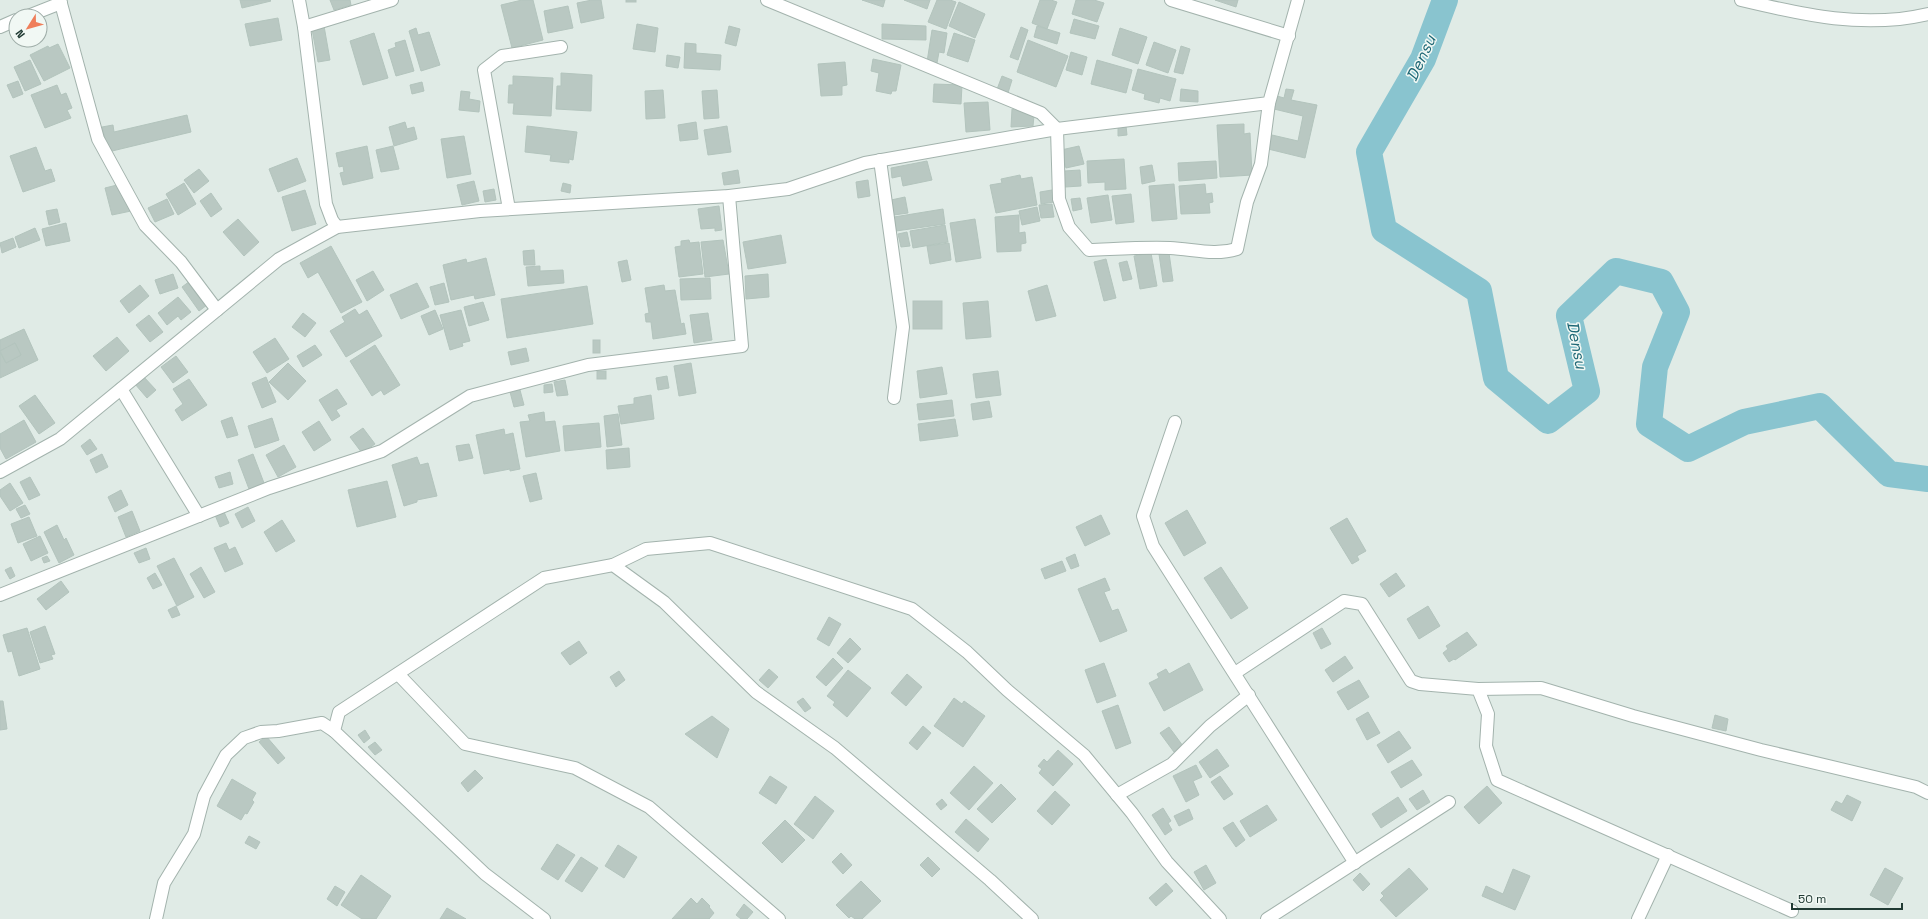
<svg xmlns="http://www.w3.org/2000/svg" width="1928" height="919" viewBox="0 0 1928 919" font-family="'Space Grotesk',sans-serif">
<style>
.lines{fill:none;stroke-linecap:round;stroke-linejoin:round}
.river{stroke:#89c4cf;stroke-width:26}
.building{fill:#b9c8c2;stroke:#b3c4bd}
.minor-casing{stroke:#a3b3ad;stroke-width:14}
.minor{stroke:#fff;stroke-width:12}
.labels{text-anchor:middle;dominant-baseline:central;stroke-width:3;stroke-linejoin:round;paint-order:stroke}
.water-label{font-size:16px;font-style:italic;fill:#1d6775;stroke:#f1f8f4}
</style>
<rect width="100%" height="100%" fill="#e0ebe6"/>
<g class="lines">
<polyline class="river" points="1445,0 1423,59 1369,152 1384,230 1479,291 1496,378 1548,421 1587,391 1569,316 1616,271 1661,282 1677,312 1655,367 1649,424 1688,449 1744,422 1820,406 1889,474 1928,479"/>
</g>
<g class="building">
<polygon points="240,0 270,0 271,1 242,8"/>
<polygon points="330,0 350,0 351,5 334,10"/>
<polygon points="522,0 533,0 543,40 512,48 501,5"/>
<polygon points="592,0 601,0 604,18 581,23 577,3"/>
<rect x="626" y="0" width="10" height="2"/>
<polygon points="862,0 885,0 883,7"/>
<polygon points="904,0 930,0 927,9"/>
<polygon points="937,0 950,0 956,2 946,29 928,22"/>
<polygon points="1040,0 1051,0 1057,2 1047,29 1032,23"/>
<polygon points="1076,0 1094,0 1104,3 1097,22 1072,14"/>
<polygon points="1215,0 1238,0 1236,7"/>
<polygon points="959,2 985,14 975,38 949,26"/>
<polygon points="568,6 573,28 548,33 544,11"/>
<polygon points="278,18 282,40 250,46 245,24"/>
<polygon points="1074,19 1099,26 1095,39 1070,33"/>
<polygon points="637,24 658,28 655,52 633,49"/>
<polygon points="882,24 926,26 926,40 882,39"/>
<polygon points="324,26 330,60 318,62 312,29"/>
<polygon points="729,26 740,29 736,46 725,43"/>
<polygon points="1037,26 1060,33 1057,44 1034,37"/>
<polygon points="1021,27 1028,30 1018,60 1010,57"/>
<polygon points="416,28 418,35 429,32 440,65 421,71 409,31"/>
<polygon points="1120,28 1147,37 1138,64 1112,55"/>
<polygon points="932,30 947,33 944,53 939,52 937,63 927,62"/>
<polygon points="374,33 388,78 363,85 350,41"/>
<polygon points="954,33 975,40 968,62 947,55"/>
<polygon points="405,40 414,71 396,76 388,50 396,47 395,43"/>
<polygon points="1028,40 1068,56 1056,87 1017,72"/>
<polygon points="1154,42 1176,50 1168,73 1146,65"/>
<polygon points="685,43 696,44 696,53 721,55 720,70 684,68"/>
<polygon points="58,44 70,68 44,81 30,55 48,46 49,48"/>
<polygon points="1181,46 1190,49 1183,74 1174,72"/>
<polygon points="1071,52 1087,57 1082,75 1066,70"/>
<polygon points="667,55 680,57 678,68 666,66"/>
<polygon points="873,59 901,65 896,91 892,91 891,94 876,91 879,73 871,71"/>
<polygon points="30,60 41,84 25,91 14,67"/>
<polygon points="1097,60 1132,70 1126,93 1091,84"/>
<polygon points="845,62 847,85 842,86 842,95 821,96 818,64"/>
<polygon points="1138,69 1176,79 1170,101 1160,98 1159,103 1144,99 1145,94 1132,90"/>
<polygon points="561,73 592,75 591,111 556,109 557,86 561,86"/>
<polygon points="513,76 553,78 551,116 513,114 514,103 508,103 509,85 513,85"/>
<polygon points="1002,76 1012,80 1007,96 996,92"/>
<polygon points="18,81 23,94 13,98 7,85"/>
<polygon points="422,82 424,91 412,94 410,85"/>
<polygon points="934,84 962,85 961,104 933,102"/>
<polygon points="57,85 61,95 66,93 72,108 67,110 71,118 45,128 31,95"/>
<polygon points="1181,89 1198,91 1198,102 1180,101"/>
<polygon points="1286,89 1294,90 1291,100 1317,105 1305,158 1268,149 1272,135 1298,141 1303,116 1274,109 1277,96 1284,98"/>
<polygon points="663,90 665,118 646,119 645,91"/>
<polygon points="717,90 719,118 704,119 702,91"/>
<polygon points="461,91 470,92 469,99 480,101 479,112 459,110"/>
<polygon points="988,102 990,130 966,132 964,103"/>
<polygon points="1012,109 1034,116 1033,126 1011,127"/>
<polygon points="187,115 191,132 108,152 102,127 113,125 114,132"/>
<polygon points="405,122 407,129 414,127 417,139 394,146 389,127"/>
<polygon points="696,122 698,139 680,141 678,125"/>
<polygon points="1244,124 1244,134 1250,133 1252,175 1220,177 1217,125"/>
<polygon points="527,126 577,132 573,160 569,159 569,163 550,161 551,155 525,152"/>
<polygon points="727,126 731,152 708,155 704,130"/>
<polygon points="1118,126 1126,126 1127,135 1118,136"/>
<polygon points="464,136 471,174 447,178 441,139"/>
<polygon points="367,146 373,178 343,185 340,173 344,172 343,166 339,167 336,153"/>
<polygon points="393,146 399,169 381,172 376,150"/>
<polygon points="1079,146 1084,164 1066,168 1061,150"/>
<polygon points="36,147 45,171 51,169 55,181 23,192 10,156"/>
<polygon points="297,158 306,181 278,192 269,169"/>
<polygon points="1124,159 1126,189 1105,190 1105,182 1088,183 1087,161"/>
<polygon points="927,161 932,180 903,186 901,176 892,178 891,168"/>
<polygon points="1216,161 1217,178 1179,181 1178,163"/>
<polygon points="1152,165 1155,181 1142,184 1140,167"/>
<polygon points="199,169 209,181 194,193 184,180"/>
<polygon points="738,170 740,183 724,185 722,173"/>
<polygon points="1080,170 1081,186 1065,187 1064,171"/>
<polygon points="1020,175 1021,179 1032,177 1037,205 996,213 990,185 1002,183 1001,179"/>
<polygon points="868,180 870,196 858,198 856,182"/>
<polygon points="474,181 479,201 462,205 457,185"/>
<polygon points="184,183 196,204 178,215 166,194"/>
<polygon points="563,183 571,185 570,193 561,191"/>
<polygon points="121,184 131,211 112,215 105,188"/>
<polygon points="1174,184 1177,219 1152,221 1149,186"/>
<polygon points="1205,184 1206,194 1212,193 1213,202 1209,203 1210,213 1181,214 1179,186"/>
<polygon points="494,189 496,200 485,202 483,191"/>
<polygon points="305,190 316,224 292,231 282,197"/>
<polygon points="1052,190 1054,202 1041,204 1040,192"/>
<polygon points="211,193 222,209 211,217 200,201"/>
<polygon points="1131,194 1134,222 1116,224 1112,196"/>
<polygon points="1108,195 1112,220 1091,223 1087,198"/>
<polygon points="905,197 908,213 894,215 891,200"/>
<polygon points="1080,198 1082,209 1073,211 1071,199"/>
<polygon points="167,199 174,214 155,222 148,208"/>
<polygon points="1052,204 1054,217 1041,218 1039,205"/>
<polygon points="719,206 722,230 715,231 715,228 701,229 698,209"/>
<polygon points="1037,207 1040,221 1022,225 1019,211"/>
<polygon points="57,209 60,222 49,225 46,211"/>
<polygon points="943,209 945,224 896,231 894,217"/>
<polygon points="1019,215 1019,233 1025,232 1026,243 1021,244 1021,251 997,252 995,217"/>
<polygon points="238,219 259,242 244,256 223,232"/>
<polygon points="975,219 981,258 956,262 950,223"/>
<polygon points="66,223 70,241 46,246 42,229"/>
<polygon points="945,225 948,242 913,248 910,231"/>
<polygon points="35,228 40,240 19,248 15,237"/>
<polygon points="907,232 910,246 901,247 898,234"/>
<polygon points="781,235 786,263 748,269 743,242"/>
<polygon points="13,238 16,247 2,253 0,243"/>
<polygon points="689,240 690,243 699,242 703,274 679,277 675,247 681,246 681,241"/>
<polygon points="723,240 729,274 705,277 701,242"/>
<polygon points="949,243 951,260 930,264 927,246"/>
<polygon points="331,246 362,302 341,313 318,272 308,278 300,263"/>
<polygon points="534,250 535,265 524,265 523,251"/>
<polygon points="1151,253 1157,286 1140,289 1134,256"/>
<polygon points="1169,253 1173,281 1163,282 1159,254"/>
<polygon points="486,258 495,295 475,299 474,295 451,300 443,265 466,259 467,263"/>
<polygon points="1106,259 1116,298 1104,301 1094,262"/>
<polygon points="627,260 631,280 622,282 618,262"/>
<polygon points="1127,261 1132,279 1123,281 1119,263"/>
<polygon points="540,266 540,271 563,270 564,283 528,286 526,267"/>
<polygon points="373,271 384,290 367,301 356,280"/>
<polygon points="173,274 178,288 160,294 155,280"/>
<polygon points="768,274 769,297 746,299 745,276"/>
<polygon points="710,278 711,299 681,300 680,279"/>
<polygon points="190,281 207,305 199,311 182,287"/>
<polygon points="417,283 429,307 401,319 390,295"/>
<polygon points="444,283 449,302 435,305 430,287"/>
<polygon points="140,285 149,296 129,313 120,301"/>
<polygon points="664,285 665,291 675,290 681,324 684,323 686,334 653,339 651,322 646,322 645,314 649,313 645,288"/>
<polygon points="1047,285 1056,316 1036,321 1028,291"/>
<polygon points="587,286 593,324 507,338 501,299"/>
<polygon points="178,297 191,312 181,320 178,316 167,325 158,313"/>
<rect x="913" y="301" width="29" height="28"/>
<polygon points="988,301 991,337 966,339 963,303"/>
<polygon points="483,302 489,320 469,326 464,307"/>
<polygon points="355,309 359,315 367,310 382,336 346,357 330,331 345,322 342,317"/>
<polygon points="435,310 443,329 429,335 421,316"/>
<polygon points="461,310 470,341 462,343 463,346 450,350 440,315"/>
<polygon points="303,313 316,323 305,337 292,327"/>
<polygon points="708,313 712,340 694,343 690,315"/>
<polygon points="149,315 163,332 150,342 136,325"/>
<polygon points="24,329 38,360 0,378 0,352 6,363 21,355 15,343 0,351 0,340"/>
<polygon points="117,337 129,351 106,371 93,356"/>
<polygon points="275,338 289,359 267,373 253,352"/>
<rect x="593" y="340" width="7" height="13"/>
<polygon points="15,343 21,355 6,363 0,351"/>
<polygon points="315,345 322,355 303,367 297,356"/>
<polygon points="375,345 400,385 384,395 381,390 372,396 350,361"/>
<polygon points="526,348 529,361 511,365 508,352"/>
<polygon points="176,356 188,372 173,383 161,367"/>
<polygon points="288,363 306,381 288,400 269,382"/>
<polygon points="691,363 696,393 679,396 674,366"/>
<polygon points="942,367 947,394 920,398 917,371"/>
<rect x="597" y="371" width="9" height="8"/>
<polygon points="998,371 1001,395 976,398 973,374"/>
<polygon points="143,376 156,390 147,398 135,384"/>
<polygon points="667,376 669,388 658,390 656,378"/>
<polygon points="266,377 276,402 262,408 252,383"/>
<polygon points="189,379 207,405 182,421 175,410 183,404 173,389"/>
<polygon points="565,380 568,395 557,396 554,382"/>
<polygon points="552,384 553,392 544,393 544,385"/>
<polygon points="337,389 347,404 336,410 340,416 332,421 319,400"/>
<polygon points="520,390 524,405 514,407 510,392"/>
<polygon points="35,395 55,423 39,434 19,406"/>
<polygon points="651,395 654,419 621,424 618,406 634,404 634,398"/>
<polygon points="952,400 954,416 919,420 917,404"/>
<polygon points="989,401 992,417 973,420 971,404"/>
<polygon points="544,412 545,422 555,421 560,451 526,457 520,422 530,421 528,415"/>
<polygon points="618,414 622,445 607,447 604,416"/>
<polygon points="232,417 238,435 227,438 221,421"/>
<polygon points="272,418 279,440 255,448 248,426"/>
<polygon points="955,419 958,436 920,441 918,424"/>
<polygon points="24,420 36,442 6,459 0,448 0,434"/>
<polygon points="319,421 331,440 314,451 302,432"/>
<polygon points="599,423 601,447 565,451 563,426"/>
<polygon points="363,428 375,444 362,453 350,437"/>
<polygon points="504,429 505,435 513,433 520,469 510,471 510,469 484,474 476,435"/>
<polygon points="90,439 97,449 87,455 81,446"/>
<polygon points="469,444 473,458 459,461 456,446"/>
<polygon points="284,445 296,467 278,477 266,455"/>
<polygon points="629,448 630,467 607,469 606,450"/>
<polygon points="102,454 108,467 96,473 90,460"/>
<polygon points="253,454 264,483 249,489 238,460"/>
<polygon points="417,457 420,465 428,463 437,496 417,500 417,502 404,506 392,465"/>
<polygon points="230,472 233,484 219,488 215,477"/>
<polygon points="536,473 542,499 530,502 523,476"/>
<polygon points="30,477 40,495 29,500 20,482"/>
<polygon points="387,481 396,517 357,527 348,490"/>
<polygon points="10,483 23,503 10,511 0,496 0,490"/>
<polygon points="121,490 128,505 115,512 108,497"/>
<polygon points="25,505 30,514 21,518 16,509"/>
<polygon points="248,507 255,521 242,528 235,514"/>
<polygon points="1187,510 1206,543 1184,556 1165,523"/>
<polygon points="132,511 140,531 126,537 118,517"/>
<polygon points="224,512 229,523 220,527 215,515"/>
<polygon points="1101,515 1110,534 1085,546 1076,527"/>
<polygon points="29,517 37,536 18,543 11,524"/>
<polygon points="1347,518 1366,551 1357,556 1359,560 1352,564 1330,528"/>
<polygon points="282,520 295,541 276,552 264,532"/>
<polygon points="57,525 64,540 66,538 74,555 59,563 44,532"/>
<polygon points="40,536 48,553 31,561 23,544"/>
<polygon points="226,543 229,550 235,547 243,564 225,572 214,548"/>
<polygon points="146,548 150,559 139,563 134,553"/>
<polygon points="1075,554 1079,566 1071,569 1066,558"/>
<polygon points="47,556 50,561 44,563 42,558"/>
<polygon points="174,558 194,597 177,606 157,566"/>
<polygon points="1062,561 1066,571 1045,579 1041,569"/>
<polygon points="11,567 15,576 10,579 5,570"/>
<polygon points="201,567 215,592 204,598 190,574"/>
<polygon points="1221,567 1248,608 1231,619 1204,578"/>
<polygon points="155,573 162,585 153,589 147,578"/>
<polygon points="1396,573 1405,586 1389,597 1380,584"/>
<polygon points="1105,578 1110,590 1104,592 1112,611 1118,609 1127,631 1100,642 1078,589"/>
<polygon points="61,581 69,592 46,610 37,599"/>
<polygon points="176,606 180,615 172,618 168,610"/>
<polygon points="1428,606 1440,626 1419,639 1407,619"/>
<polygon points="829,617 841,624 829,646 817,639"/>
<polygon points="45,626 55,654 51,655 53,659 40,663 30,632"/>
<polygon points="27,628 40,669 19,676 12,651 8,652 3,635"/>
<polygon points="1322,628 1331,644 1321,649 1313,633"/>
<polygon points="1467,632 1477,645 1455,660 1454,659 1449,662 1443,653 1448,649 1446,646"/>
<polygon points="850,638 861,649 848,663 837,653"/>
<polygon points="579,641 587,653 570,665 561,653"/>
<polygon points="1345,656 1353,668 1333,682 1325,670"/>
<polygon points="833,658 843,668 826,686 816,677"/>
<polygon points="1104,663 1116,696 1097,703 1085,670"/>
<polygon points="1189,663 1203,690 1164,711 1149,683 1159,678 1157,674 1166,669 1169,674"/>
<polygon points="769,669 778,677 768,688 759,680"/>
<polygon points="848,670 871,688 847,717 833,705 835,702 827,696"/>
<polygon points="619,671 625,680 616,687 610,677"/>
<polygon points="907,674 922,687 906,706 891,693"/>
<polygon points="1359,680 1369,697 1348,710 1337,692"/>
<polygon points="803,698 811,708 805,712 797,702"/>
<polygon points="954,698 962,704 964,701 985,716 963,747 934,726"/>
<polygon points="0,701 3,701 7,729 0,730"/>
<polygon points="1118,705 1131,743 1116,749 1102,711"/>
<polygon points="1368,712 1380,733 1367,740 1356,719"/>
<polygon points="1715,715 1728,719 1726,731 1712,728"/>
<polygon points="712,716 729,729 717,758 685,734"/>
<polygon points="923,726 931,733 917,750 909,743"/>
<polygon points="1169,727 1183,746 1174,752 1160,733"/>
<polygon points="365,730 370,738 364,743 358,735"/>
<polygon points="1399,731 1411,748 1388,763 1377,745"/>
<polygon points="266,736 285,758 278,764 259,742"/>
<polygon points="375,742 382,750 375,755 368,747"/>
<polygon points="1217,749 1229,766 1210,778 1199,762"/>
<polygon points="1058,750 1073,764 1053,786 1039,773 1042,769 1038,766 1044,759 1047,762"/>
<polygon points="1412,760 1422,775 1401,788 1391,772"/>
<polygon points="1196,765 1202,777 1193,781 1199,795 1186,802 1173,776"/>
<polygon points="974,766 993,783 969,810 950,793"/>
<polygon points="475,770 483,778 468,792 461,783"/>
<polygon points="770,776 787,787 776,804 759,793"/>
<polygon points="1220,776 1233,794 1224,800 1211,782"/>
<polygon points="232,779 256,793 252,800 254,802 247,814 245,813 241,820 217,806"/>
<polygon points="1001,784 1016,799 992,823 977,809"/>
<polygon points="1487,786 1502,803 1479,824 1464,807"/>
<polygon points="1423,790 1430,802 1417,810 1409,799"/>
<polygon points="1055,791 1070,805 1052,825 1037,811"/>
<polygon points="1847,795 1861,802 1852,821 1831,810 1836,801 1842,804"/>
<polygon points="815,796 834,811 813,839 794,824"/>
<polygon points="1398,797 1407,811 1381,828 1372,814"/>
<polygon points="942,799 947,805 941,810 936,804"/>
<polygon points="1267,805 1277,820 1250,837 1240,821"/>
<polygon points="1163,808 1171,821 1168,823 1172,830 1165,835 1152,815"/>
<polygon points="1189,809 1193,819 1179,826 1174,816"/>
<polygon points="966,819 989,839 978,852 955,832"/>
<polygon points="785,820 805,840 782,863 762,843"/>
<polygon points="1233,822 1245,840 1236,847 1223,828"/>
<polygon points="249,836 260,842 256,849 245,843"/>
<polygon points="557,844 575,855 558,880 541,869"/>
<polygon points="618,845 637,857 624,878 605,866"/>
<polygon points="841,853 852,865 843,874 832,862"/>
<polygon points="581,857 598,868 582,892 565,881"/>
<polygon points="928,857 940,869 932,877 920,865"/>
<polygon points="1206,865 1216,883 1204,890 1194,872"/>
<polygon points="1409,868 1428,889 1396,917 1380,900 1384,896 1381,893"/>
<polygon points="1885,868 1903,878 1888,905 1870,895"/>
<polygon points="1513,869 1530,876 1515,910 1482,896 1486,886 1503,894"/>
<polygon points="1360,873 1370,884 1363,891 1353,880"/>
<polygon points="361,875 391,896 376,919 362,919 341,905"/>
<polygon points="861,881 881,901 862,919 855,919 851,916 849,918 836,905"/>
<polygon points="1166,883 1173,891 1156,906 1149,898"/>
<polygon points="335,886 345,892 337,906 327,899"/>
<polygon points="691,898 697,904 702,898 710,906 709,907 714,913 709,919 672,919"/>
<polygon points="744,904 753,912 747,919 741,919 736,915"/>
<polygon points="447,908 466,919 440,919"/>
</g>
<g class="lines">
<g class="minor-casing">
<g id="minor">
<polyline points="60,0 98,139 145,225 181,262 217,310"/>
<polyline points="299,0 304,27 326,204 332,220 337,227"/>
<path d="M767 0 1041 113 1057 129 1059 199 1069 227 1089 250C1116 249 1143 247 1170 248 1193 249 1214 256 1237 249L1247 202 1261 164 1269 103"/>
<polyline points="1171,0 1289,36"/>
<path d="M1741 0C1804 15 1864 29 1928 14"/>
<polyline points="28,16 61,3"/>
<polyline points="0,27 16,20"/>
<polyline points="304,27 392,0"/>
<polyline points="880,160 903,327 894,398"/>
<polyline points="509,209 484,70 502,56 561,47"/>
<polyline points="121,389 199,516"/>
<polyline points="1175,422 1143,516 1153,546 1355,863"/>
<polyline points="0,472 60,439 279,259 337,227 480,211 729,196 788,189 865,163 1057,129 1269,103 1298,0"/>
<polyline points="613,565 646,549 710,543 912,609 967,652 1007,690 1084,755 1132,813 1167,862 1220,919"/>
<polyline points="0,595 269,488 382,451 470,396 588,365 742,346 729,196"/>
<polyline points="1235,673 1344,601 1362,604 1411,681 1420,684 1478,689 1488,714 1486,746 1497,780 1792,911"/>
<polyline points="398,674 465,744 575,768 649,807 779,919"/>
<polyline points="1478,689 1541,688 1633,716 1761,750 1916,787 1928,793"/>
<polyline points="1117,795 1172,764 1210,726 1249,695"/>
<polyline points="156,919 164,883 194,834 204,796 226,755 244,738 261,732 278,731 322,723 334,731"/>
<polyline points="544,919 485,874 334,731 339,712 544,578 613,565 664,602 756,692 835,748 990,880 1032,919"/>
<polyline points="1267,919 1449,802"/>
<polyline points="1638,919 1668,855"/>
</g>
</g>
<use href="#minor" class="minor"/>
</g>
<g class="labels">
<g class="water-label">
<text transform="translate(1421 58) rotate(-65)">Densu</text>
<text transform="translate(1577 345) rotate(79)">Densu</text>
</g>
</g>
<g transform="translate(28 28) rotate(233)"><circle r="19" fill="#f1f8f4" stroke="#9eaca7"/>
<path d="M0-3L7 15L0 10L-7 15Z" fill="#ef7e5a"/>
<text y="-6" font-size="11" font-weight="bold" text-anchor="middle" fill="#213b34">N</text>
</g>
<path d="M1792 903v6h110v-6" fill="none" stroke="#213b34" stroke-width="2"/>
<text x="1798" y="903" font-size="12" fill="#213b34" stroke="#f1f8f4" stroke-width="3" paint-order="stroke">50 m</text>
</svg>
